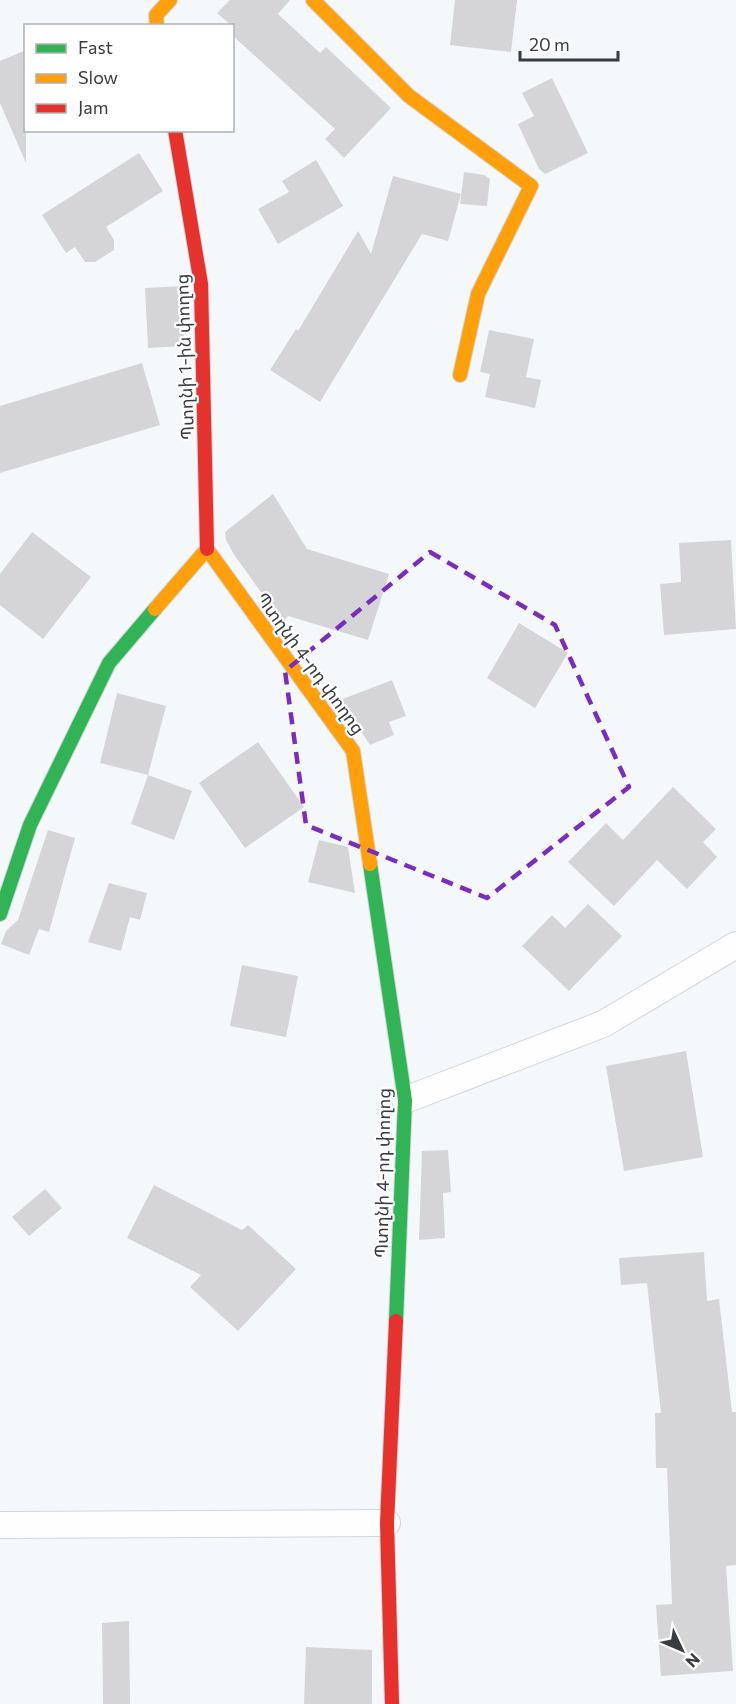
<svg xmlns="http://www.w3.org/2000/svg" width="736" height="1704" viewBox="0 0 736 1704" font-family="Commissioner,'Noto Sans Armenian',sans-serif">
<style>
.building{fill:#d5d5d8}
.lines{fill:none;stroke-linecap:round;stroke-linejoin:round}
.street-casing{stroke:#d2d5d8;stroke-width:28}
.fast-casing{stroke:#d2d5d8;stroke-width:16}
.slow-casing{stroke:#d2d5d8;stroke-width:16}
.jam-casing{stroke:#d2d5d8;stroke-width:16}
.street{stroke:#fefefe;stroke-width:26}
.fast{stroke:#30b455;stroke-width:14}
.slow{stroke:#ff9f0a;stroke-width:14}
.jam{stroke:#e5322d;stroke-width:14}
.marked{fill:none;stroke:#7b2cbf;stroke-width:4.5;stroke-dasharray:12 8;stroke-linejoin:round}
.labels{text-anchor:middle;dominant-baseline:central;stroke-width:4.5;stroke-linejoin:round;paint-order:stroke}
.street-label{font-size:18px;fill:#383b3f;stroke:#fff}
</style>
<rect width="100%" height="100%" fill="#f5f8fb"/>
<g class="building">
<polygon points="230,0 290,0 278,14 320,53 326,47 391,108 344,158 325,139 335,129 232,35 232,26 217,13"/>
<polygon points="455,0 517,0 511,52 450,45"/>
<polygon points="26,50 26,163 0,103 0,61"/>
<polygon points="552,78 588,153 545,174 539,169 518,124 534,116 522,93"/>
<polygon points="139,153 163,191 106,227 114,240 114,250 95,262 85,262 75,247 66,253 42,215"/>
<polygon points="316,160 343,206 278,244 258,209 289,192 282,181"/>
<polygon points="464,172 484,175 490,179 487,206 460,204"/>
<polygon points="393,176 461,194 448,241 422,234 320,402 270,370 296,329 298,331 358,231 371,254"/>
<polygon points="182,286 184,346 148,348 145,288"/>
<polygon points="489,330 534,339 526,377 541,380 535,408 485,397 490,374 480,372"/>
<polygon points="142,363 160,425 0,473 0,406"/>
<polygon points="273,494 307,549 389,574 368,640 288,616 283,623 233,553 226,540 225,532"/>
<polygon points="32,532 91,577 43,639 0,605 0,574"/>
<polygon points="731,540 736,629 664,635 660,584 681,582 679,543"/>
<polygon points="519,623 568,653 535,708 487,678"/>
<polygon points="392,680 406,716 389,722 394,735 370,745 340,700"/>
<polygon points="117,693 166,706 148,775 100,763"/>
<polygon points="258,742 304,807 245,848 199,783"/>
<polygon points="148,775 192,791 174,840 131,824"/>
<polygon points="673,787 716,829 703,842 717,857 687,889 657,860 614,906 568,862 606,823 623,840"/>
<polygon points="48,830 75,838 49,932 39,929 29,955 1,944 6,931 18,920"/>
<polygon points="319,840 348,847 355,893 308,882"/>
<polygon points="109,883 147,893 140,920 130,917 121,951 88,942"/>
<polygon points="588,904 622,936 569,991 522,946 552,915 565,928"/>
<polygon points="242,965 298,976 286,1037 230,1026"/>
<polygon points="686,1051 703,1157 624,1171 606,1066"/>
<polygon points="448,1150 451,1192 443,1193 445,1238 419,1240 422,1151"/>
<polygon points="154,1185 242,1230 248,1225 296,1269 238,1331 190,1287 201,1275 127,1238"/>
<polygon points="45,1189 62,1208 29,1236 12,1217"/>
<polygon points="704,1252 707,1301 719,1299 732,1412 736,1412 736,1565 726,1566 733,1671 661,1676 656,1605 672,1604 667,1468 656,1468 655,1413 661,1413 647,1283 621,1285 619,1258"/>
<polygon points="129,1621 130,1704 103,1704 102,1623"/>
<polygon points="306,1647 372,1650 372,1704 304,1704"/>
</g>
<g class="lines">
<g class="street-casing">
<g id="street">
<polyline points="405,1100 603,1024 736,945"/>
<polyline points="0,1525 387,1523"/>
</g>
</g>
<g class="fast-casing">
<g id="fast">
<polyline points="370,864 405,1100 396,1321"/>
<polyline points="0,914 30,825 109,663 155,609"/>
</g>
</g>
<g class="slow-casing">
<g id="slow">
<polyline points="313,0 409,96 531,186 478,294 460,375"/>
<polyline points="157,26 156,15 170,0"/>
<polyline points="207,549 353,751 370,864"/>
<polyline points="155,609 207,549"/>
</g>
</g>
<g class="jam-casing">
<g id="jam">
<polyline points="175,130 201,284 207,549"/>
<polyline points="392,1704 387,1523 396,1321"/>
</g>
</g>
<use href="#street" class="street"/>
<use href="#fast" class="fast"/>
<use href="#slow" class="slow"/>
<use href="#jam" class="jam"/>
</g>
<path class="marked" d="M430 552 555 625 629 787 487 898 306 825 285 671Z"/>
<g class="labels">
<g class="street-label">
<text transform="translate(184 357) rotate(-92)">Պտղնի 1-ին փողոց</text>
<text transform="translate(311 663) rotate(54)">Պտղնի 4-րդ փողոց</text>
<text transform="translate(382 1173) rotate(-89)">Պտղնի 4-րդ փողոց</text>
</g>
</g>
<rect x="24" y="24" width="210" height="108" fill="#ffffff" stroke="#afb1b2" stroke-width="1.5"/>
<rect x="36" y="44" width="30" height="9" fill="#30b455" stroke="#afb1b2" stroke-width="1.5"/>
<text x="78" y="54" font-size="18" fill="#383b3f">Fast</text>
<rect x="36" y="74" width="30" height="9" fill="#ff9f0a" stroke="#afb1b2" stroke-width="1.5"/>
<text x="78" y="84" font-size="18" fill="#383b3f">Slow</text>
<rect x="36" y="104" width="30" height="9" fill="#e5322d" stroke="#afb1b2" stroke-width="1.5"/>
<text x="78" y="114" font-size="18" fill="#383b3f">Jam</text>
<g transform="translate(682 1650) rotate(134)" stroke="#ffffff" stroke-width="4.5" paint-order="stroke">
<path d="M0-4.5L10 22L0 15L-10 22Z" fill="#383b3f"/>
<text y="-9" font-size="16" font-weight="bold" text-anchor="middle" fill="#383b3f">N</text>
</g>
<path d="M520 51v9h98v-9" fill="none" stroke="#383b3f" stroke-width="3"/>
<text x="529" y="51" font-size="18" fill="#383b3f" stroke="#ffffff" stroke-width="4.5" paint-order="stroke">20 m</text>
</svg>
